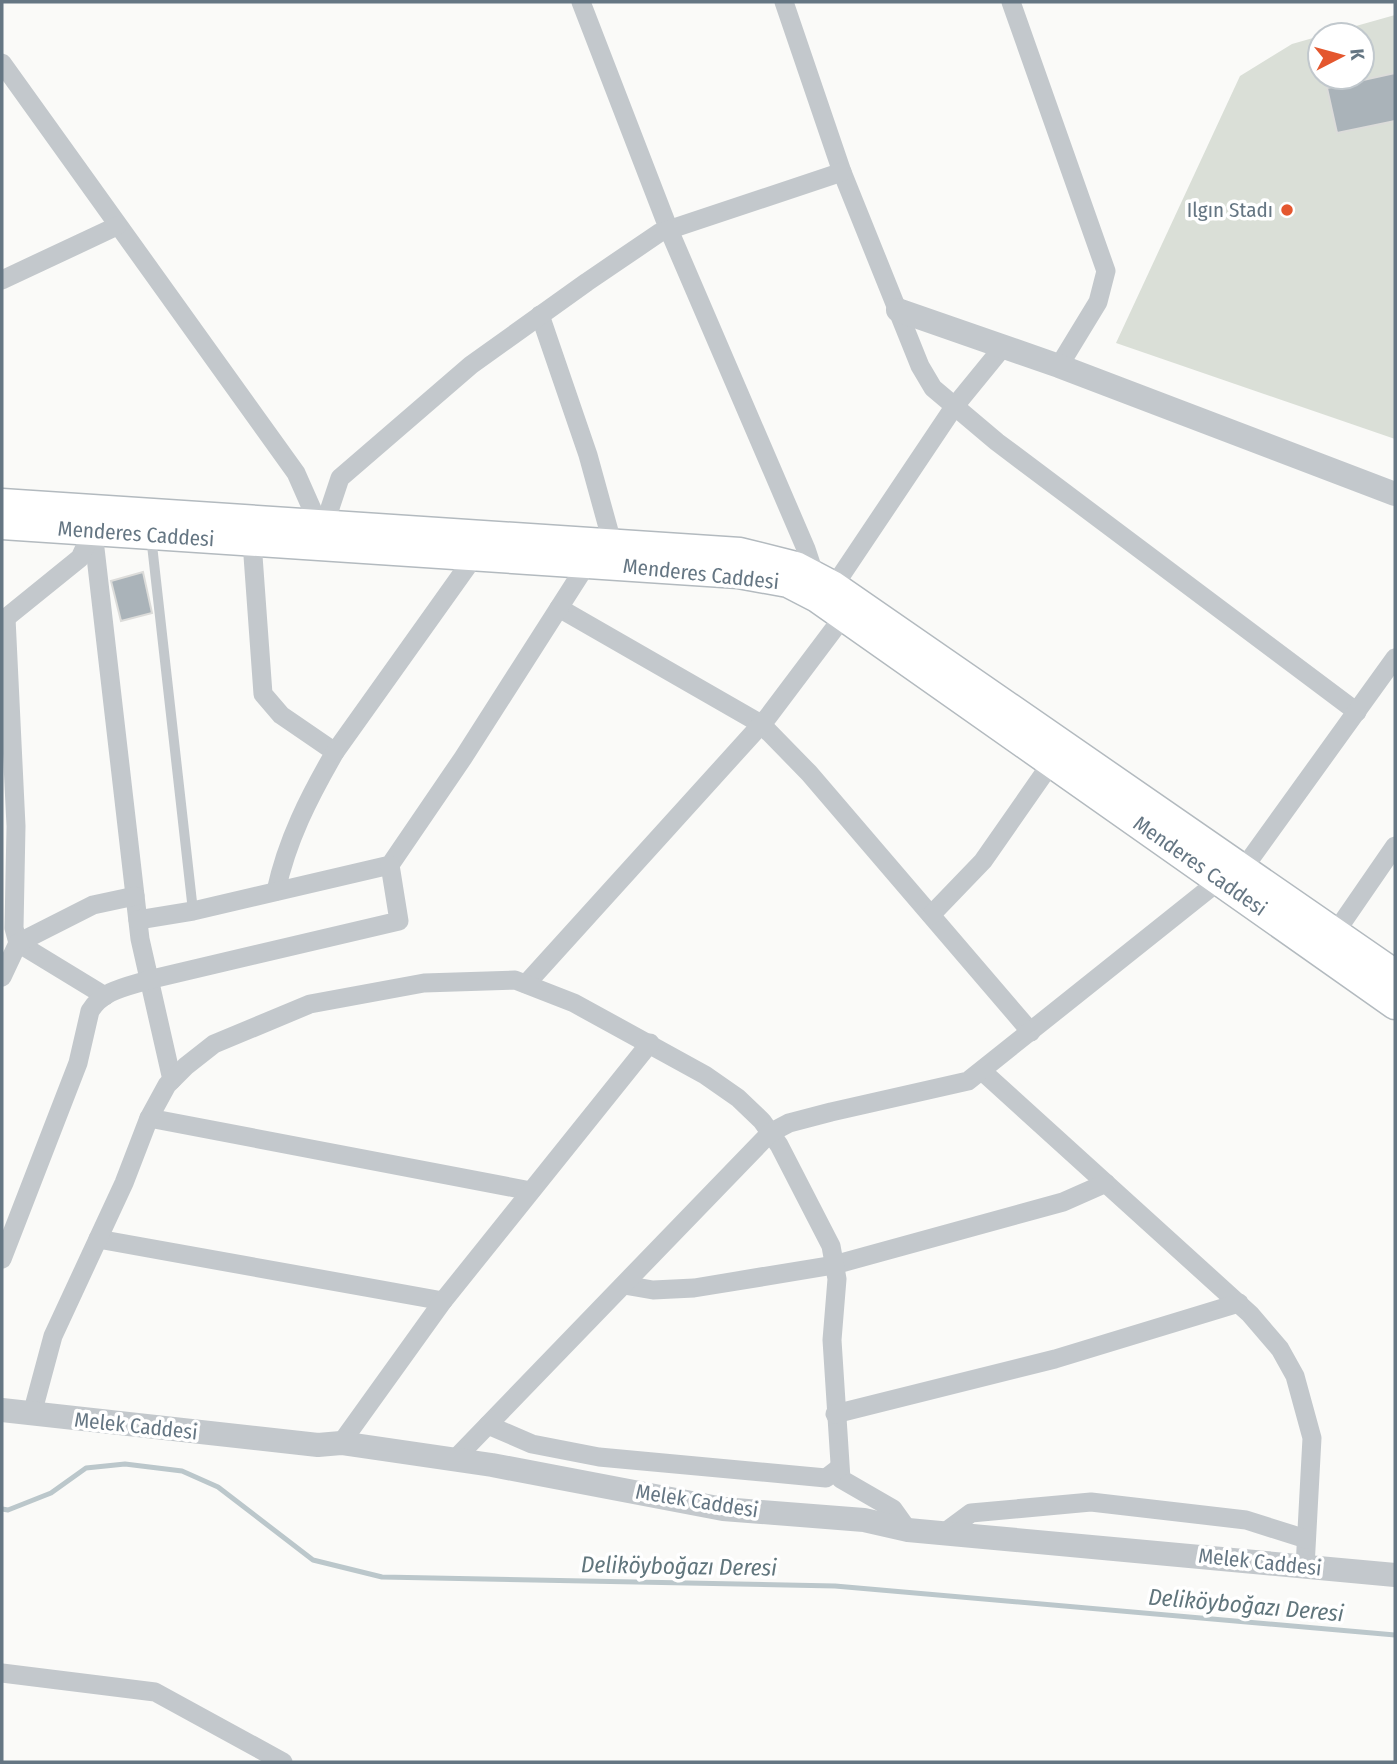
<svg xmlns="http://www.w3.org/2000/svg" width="1397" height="1764" viewBox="0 0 1397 1764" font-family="'Fira Sans Condensed',sans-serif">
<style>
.green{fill:#dadfd7}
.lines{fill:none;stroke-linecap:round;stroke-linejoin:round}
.stream{stroke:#bbc7cb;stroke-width:5}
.building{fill:#aab3b9;stroke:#dcdcda;stroke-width:2}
.secondary-casing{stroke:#b3babf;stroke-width:31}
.service{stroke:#c3c8cc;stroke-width:10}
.minor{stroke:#c3c8cc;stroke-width:19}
.tertiary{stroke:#c3c8cc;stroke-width:24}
.secondary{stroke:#fff;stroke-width:28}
.poi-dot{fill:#e4572e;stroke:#fff;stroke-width:2.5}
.labels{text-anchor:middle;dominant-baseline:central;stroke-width:7;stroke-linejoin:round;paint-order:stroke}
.poi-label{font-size:21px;fill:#657683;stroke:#fff;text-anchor:end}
.street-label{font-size:21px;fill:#657683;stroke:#fff}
.water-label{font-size:23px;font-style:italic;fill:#60757c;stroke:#fff}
</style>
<rect width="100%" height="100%" fill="#fafaf8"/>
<polygon class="green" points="1395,15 1395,439 1116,343 1240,76 1292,44 1320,36 1320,77 1362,77 1362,35 1324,35"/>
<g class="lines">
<polyline class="stream" points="2,1509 8,1510 51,1493 86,1468 125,1464 182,1471 218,1487 313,1560 382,1577 835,1586 1395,1635"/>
</g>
<g class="building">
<polygon points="1395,73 1395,121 1337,133 1327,88"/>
<polygon points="143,572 152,613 121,621 111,581"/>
</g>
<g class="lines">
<g class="secondary-casing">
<g id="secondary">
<polyline points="2,503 740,552 796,566 834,586 1395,974"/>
<polyline points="2,525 738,574 788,583 817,598 1395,1005"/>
</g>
</g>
<polyline class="service" points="151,536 193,911"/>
<g class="minor">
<polyline points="581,2 669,230 806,549 815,576"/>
<polyline points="784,2 842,172 920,366 933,388 997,442 1357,712"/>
<polyline points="1011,2 1106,271 1098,302 1059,366"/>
<polyline points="2,63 296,473 319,525"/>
<polyline points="2,280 117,226"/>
<polyline points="540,315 588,455 612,542"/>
<polyline points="324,526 340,478 471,365 587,282 659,233 842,172"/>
<polyline points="93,531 140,939 172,1080"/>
<path d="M252 542 263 694 281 715 335 752C309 797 287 840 276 891"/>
<polyline points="834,586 954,407 1003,347"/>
<polyline points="559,608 761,724 809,773 1031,1032"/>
<polyline points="6,618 16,826 14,928 18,943 105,996"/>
<polyline points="2,621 80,558 92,532"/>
<polyline points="335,752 474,557"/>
<polyline points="931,915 983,861 1052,762"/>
<polyline points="138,920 193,911 390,865 463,758 587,564"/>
<polyline points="1335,933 1395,846"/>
<polyline points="2,977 18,943 93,905 135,896"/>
<polyline points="526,984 767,718 843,617"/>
<polyline points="982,1071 1250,1314 1280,1349 1295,1376 1312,1438 1305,1567"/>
<polyline points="149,1118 531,1191"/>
<polyline points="98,1239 443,1301"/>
<path d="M2 1259 78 1063 90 1011C103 990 126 987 148 980L399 921 390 865"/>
<polyline points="624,1285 653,1290 694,1288 834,1265 1063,1202 1106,1183"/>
<polyline points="32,1414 53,1336 124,1183 149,1118 167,1085 186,1066 214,1044 310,1004 424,983 515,980 574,1003 705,1075 738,1098 762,1121 779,1145 831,1246 837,1279 832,1340 841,1479 893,1509 908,1530"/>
<polyline points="835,1414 1055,1359 1239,1303"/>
<polyline points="488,1425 532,1444 599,1457 826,1478 839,1468"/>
<polyline points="341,1443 443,1301 650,1043"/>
<polyline points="455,1459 770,1133 789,1123 831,1112 968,1081 1220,880 1243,869 1395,658"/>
<polyline points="944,1533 971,1513 1091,1502 1246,1520 1306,1539"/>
<polyline points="2,1673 155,1692 283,1762"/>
</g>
<g class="tertiary">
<polyline points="898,310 1059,366 1395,494"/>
<polyline points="2,1410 318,1445 341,1443 492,1465 723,1509 864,1520 908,1530 1395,1575"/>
</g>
<use href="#secondary" class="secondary"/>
</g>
<circle class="poi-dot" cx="1287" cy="210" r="7"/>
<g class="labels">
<g class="poi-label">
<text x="1273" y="210">Ilgın Stadı</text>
</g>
<g class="street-label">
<text transform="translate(136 534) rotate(4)">Menderes Caddesi</text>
<text transform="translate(701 574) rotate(6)">Menderes Caddesi</text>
<text transform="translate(1200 866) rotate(35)">Menderes Caddesi</text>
<text transform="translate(136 1426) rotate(6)">Melek Caddesi</text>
<text transform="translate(697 1501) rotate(9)">Melek Caddesi</text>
<text transform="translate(1260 1562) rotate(6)">Melek Caddesi</text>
</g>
<g class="water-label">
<text transform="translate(679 1566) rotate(1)">Deliköyboğazı Deresi</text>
<text transform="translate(1246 1605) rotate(5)">Deliköyboğazı Deresi</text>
</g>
</g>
<rect width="1397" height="1764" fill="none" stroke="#657683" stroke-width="7"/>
<g transform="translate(1341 56) rotate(84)"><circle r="33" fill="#ffffff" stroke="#c1c8cd" stroke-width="2"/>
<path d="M0-5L12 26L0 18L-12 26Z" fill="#e4572e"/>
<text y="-10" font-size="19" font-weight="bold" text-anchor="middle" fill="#657683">K</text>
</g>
</svg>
